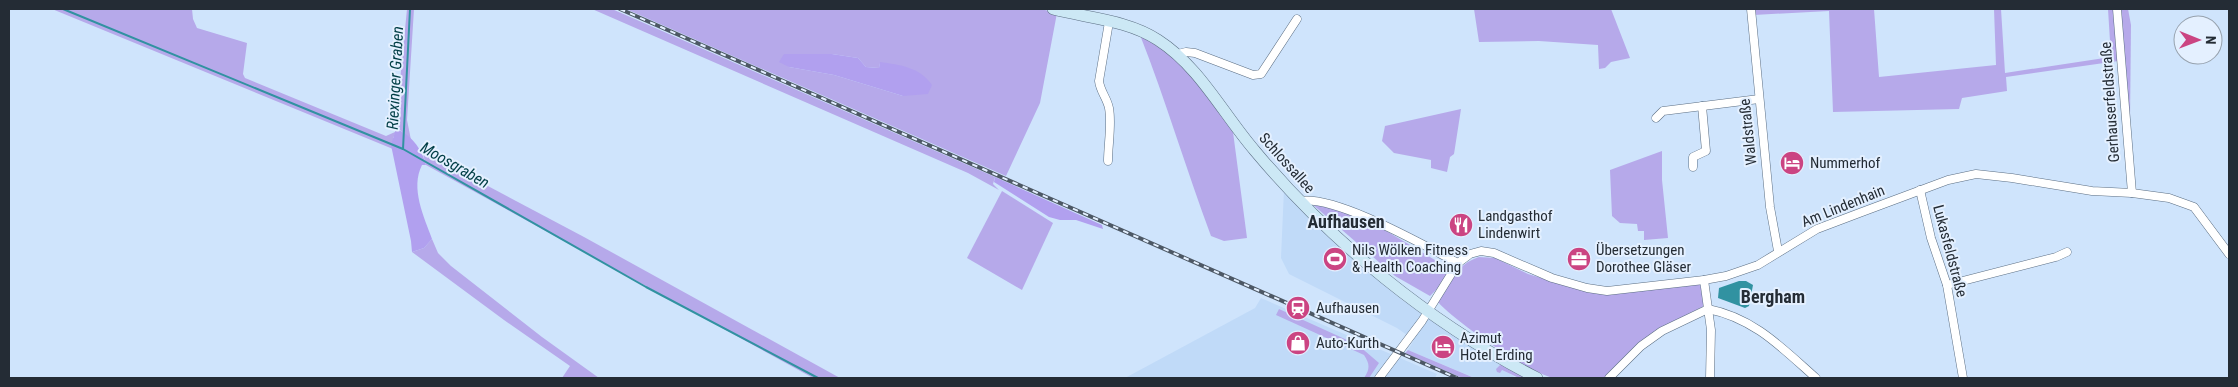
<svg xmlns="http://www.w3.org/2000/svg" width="2238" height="387" viewBox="0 0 2238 387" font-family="'Roboto Condensed',sans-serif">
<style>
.built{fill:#c0daf8}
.green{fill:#b6a9ea;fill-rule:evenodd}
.forest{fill:#b1a0ef}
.water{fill:#3192a1}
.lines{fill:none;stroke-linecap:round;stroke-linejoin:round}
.stream{stroke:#3192a1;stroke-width:2}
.minor-casing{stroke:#5b6e83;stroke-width:9}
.secondary-casing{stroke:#5b6e83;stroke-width:12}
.minor{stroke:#fff;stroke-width:8}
.secondary{stroke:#cce8f5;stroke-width:11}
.rail-casing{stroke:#4d5865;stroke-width:4}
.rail{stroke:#e4f0ff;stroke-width:2;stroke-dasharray:5.5;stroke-linecap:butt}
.labels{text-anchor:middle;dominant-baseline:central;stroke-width:4;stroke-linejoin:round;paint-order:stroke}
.street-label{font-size:15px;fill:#242c35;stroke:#e4f0ff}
.poi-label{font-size:15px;fill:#242c35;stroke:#e4f0ff;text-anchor:start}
.water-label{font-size:16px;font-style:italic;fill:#013e46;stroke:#e4f0ff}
.quarter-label{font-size:18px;font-weight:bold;fill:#242c35;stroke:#e4f0ff}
</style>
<rect width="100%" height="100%" fill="#cfe4fc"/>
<g class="built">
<polygon points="1284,189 1362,266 1402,300 1501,364 1496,370 1502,370 1514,376 1512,378 1475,378 1408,350 1414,340 1397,328 1289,274 1281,258"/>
<polygon points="1261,298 1437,374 1435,378 1125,378 1255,308"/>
</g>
<g class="green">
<polygon points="52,9 192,9 193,19 197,28 247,43 243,74 245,78 386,136 395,132 407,9 414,9 407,120 411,140 400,130 396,132 393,138 393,149"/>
<polygon points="592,9 612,9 995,177 993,184 999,190 968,173"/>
<path d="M626 9H1041L1057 13 1040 103 1006 176ZM784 54H832L858 58 866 67 879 68 880 63 903 96 834 75 789 67Z"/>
<polygon points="1474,9 1611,9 1630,58 1611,62 1605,68 1599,69 1598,45 1539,41 1479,42"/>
<polygon points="1753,9 1874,9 1879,77 1996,65 1994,9 2001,9 2005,73 2111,57 2108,9 2113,9 2118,61 2006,77 2007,91 1962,98 1959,109 1833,112 1829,11 1754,15"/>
<polygon points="2119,9 2128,9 2131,25 2130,120"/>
<path d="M1140 35 1181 62 1233 132 1247 238 1224 241 1211 236C1186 169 1166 101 1140 35Z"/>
<polygon points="1461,109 1454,154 1450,157 1447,172 1431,168 1431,160 1394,153 1382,141 1385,126"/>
<polygon points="422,151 584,237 840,378 813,378 426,165"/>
<polygon points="1662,151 1662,180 1668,238 1644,240 1644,231 1638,231 1637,224 1620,223 1612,216 1610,170"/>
<polygon points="1002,191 1053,223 1022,290 967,258"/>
<polygon points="1311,203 1317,203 1373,223 1450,269 1439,287 1430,296 1395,276"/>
<polygon points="432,239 438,253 451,266 542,337 599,378 562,378 570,366 504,320 412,252 424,248"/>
<path d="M1479 257 1495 258 1528 274 1588 292 1700 283 1704 306 1659 329 1604 378C1588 378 1570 381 1554 378 1532 375 1453 320 1438 302 1449 283 1457 264 1479 257Z"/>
<path d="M1279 309 1358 345 1379 363 1369 378H1364C1370 369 1370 364 1364 355L1276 315Z"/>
<polygon points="1408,350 1472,377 1475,378 1462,378 1405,353"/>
<polygon points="1501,364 1527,378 1519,378 1502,370 1500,373 1497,372 1496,369"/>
</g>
<g class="forest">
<path d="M784 54H832L858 58 866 67 879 68 880 62C900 65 920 67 932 85L928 94 903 96 834 75 789 67 779 62Z"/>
<path d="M399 130C413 137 422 150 426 165H422C410 188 424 217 432 239L424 248 412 252 411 241 391 145 395 132Z"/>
<polygon points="995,177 1102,225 1103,229 1076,220 1060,220 1049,217 994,182"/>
</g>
<polygon class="water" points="1739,281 1746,281 1753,285 1749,306 1745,308 1718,298 1719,288"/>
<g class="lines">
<g class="stream">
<polyline points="63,9 403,149 646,287 818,378"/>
<polyline points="403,149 410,9"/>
</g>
<g class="minor-casing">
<g id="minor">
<polyline points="1751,9 1770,207 1778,251"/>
<polyline points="2117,9 2132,193"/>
<polyline points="1178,54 1186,52 1195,53 1253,75 1261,74 1297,19"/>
<polyline points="1656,118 1663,111 1759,99"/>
<path d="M1108 161C1108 145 1112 124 1109 108 1107 98 1100 91 1099 81L1109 22"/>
<polyline points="1693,167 1693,157 1706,151 1702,106"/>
<polyline points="1920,190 1931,238 1947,285 1963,378"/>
<path d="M1300 201C1336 195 1423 245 1458 263"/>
<polyline points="1704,280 1711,330 1710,378"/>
<polyline points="1947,285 2056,257 2067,252"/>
<polyline points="1379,378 1422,321 1458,263 1470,254 1481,251 1494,253 1552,278 1587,288 1607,291 1704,280 1726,276 1758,265 1817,229 1862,212 1948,180 1976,174 2012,178 2092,191 2132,193 2169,198 2194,207 2229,254"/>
<path d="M1609 378 1641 346 1662 331 1708 309C1754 318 1782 348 1816 378"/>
</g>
</g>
<g class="secondary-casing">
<path id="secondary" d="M1053 9C1087 18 1128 20 1158 40 1200 67 1223 114 1255 151 1332 243 1430 323 1537 378"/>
</g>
<use href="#minor" class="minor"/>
<use href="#secondary" class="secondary"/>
<g class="rail-casing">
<polyline id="rail" points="620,9 1457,378"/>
</g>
<use href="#rail" class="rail"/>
</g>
<defs>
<g id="hotel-disc" transform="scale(1.25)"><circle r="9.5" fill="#cb4482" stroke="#e4f0ff"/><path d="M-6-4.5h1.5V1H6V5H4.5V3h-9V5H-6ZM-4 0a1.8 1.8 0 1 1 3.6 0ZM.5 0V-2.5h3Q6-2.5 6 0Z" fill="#fff"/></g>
<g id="restaurant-disc" transform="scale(1.25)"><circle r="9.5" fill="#cb4482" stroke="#e4f0ff"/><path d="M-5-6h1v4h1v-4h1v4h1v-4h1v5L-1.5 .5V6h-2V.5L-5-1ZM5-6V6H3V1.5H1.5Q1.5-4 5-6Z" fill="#fff"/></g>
<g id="stadium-disc" transform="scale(1.25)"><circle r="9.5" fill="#cb4482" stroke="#e4f0ff"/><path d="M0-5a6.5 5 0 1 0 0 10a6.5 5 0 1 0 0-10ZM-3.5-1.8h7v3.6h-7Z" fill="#fff"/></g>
<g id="office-disc" transform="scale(1.25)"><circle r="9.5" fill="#cb4482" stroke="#e4f0ff"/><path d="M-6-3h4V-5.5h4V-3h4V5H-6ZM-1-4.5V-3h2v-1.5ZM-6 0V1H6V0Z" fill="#fff"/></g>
<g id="station-disc" transform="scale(1.25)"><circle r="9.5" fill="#cb4482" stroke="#e4f0ff"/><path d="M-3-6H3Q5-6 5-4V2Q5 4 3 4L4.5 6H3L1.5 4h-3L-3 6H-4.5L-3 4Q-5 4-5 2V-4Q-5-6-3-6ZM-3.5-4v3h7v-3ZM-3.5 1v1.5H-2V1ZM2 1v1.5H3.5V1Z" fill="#fff"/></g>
<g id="shop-disc" transform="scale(1.25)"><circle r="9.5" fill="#cb4482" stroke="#e4f0ff"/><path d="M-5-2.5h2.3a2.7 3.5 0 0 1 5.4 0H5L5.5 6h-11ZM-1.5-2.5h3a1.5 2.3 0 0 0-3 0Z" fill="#fff"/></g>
</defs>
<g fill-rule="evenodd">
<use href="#hotel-disc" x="1792" y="163"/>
<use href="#restaurant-disc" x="1461" y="225"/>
<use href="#stadium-disc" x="1335" y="259"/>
<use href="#office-disc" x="1579" y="259"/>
<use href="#station-disc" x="1298" y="308"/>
<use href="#shop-disc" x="1298" y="343"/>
<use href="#hotel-disc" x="1443" y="347"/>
</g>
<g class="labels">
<g class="street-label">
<text transform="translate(2110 102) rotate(-94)">Gerhauserfeldstraße</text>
<text transform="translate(1748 132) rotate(-96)">Waldstraße</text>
<text transform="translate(1287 163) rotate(48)">Schlossallee</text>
<text transform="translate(1843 206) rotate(-22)">Am Lindenhain</text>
<text transform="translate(1950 251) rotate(75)">Lukasfeldstraße</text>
</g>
<g class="poi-label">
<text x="1810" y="163">Nummerhof</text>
<text x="1478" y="216">Landgasthof<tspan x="1478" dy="17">Lindenwirt</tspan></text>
<text x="1352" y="250">Nils Wölken Fitness<tspan x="1352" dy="17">&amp; Health Coaching</tspan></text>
<text x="1596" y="250">Übersetzungen<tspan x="1596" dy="17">Dorothee Gläser</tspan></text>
<text x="1316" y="308">Aufhausen</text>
<text x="1460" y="338">Azimut<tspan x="1460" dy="17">Hotel Erding</tspan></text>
<text x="1316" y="343">Auto-Kurth</text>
</g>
<g class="water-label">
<text transform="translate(395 78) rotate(-87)">Riexinger Graben</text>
<text transform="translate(455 165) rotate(30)">Moosgraben</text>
</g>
<g class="quarter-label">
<text x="1346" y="221">Aufhausen</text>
<text x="1773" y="296">Bergham</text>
</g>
</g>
<rect width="2238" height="387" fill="none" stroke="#242c35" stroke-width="20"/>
<g transform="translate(2198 40) rotate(91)"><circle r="24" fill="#e4f0ff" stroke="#97a2ae"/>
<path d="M0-4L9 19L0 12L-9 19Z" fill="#cb4482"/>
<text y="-8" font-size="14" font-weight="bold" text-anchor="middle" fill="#242c35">N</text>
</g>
</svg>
